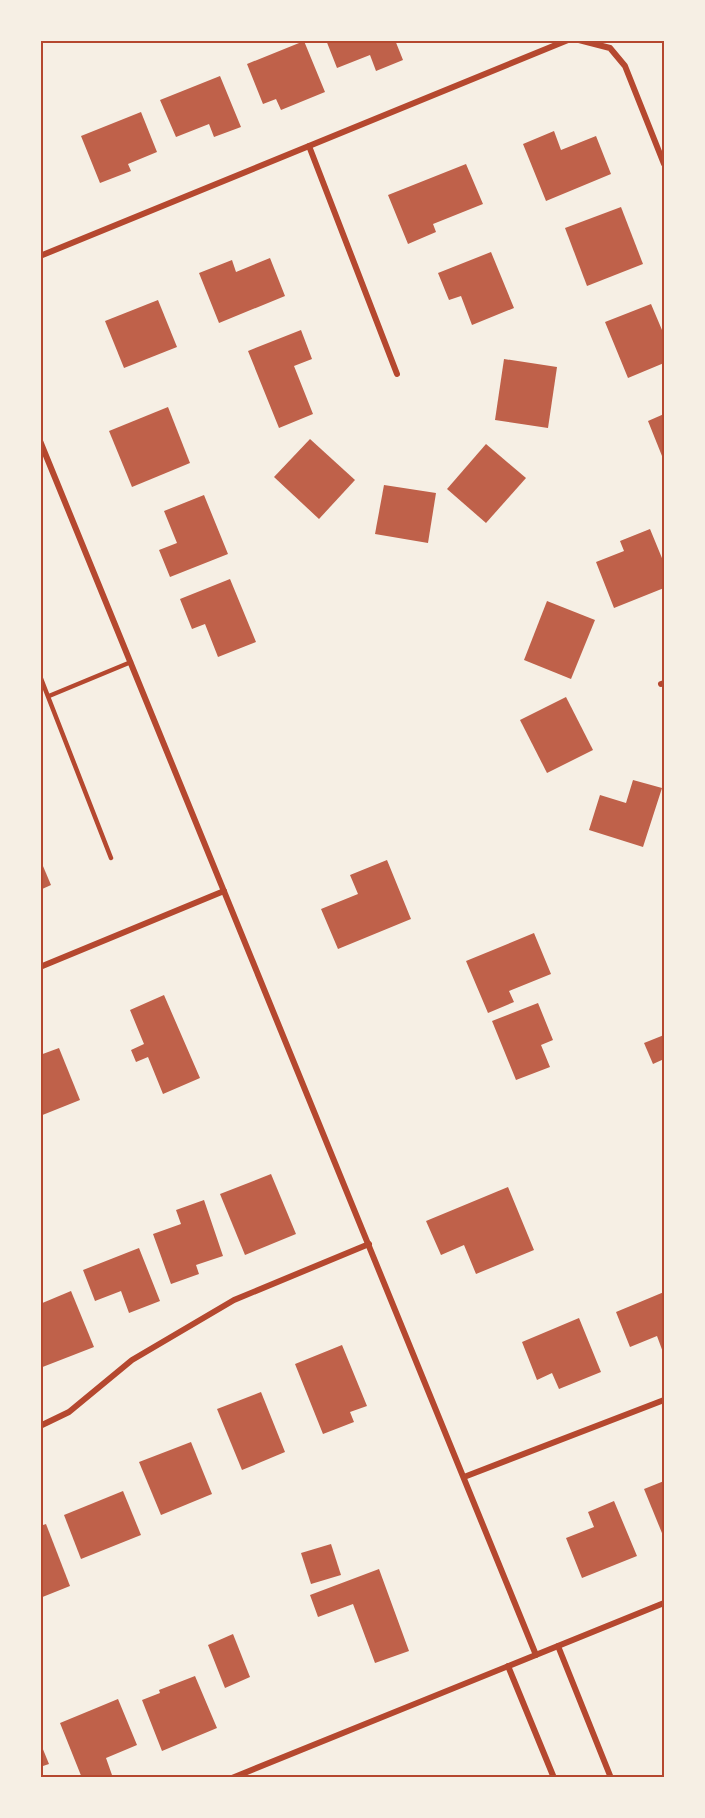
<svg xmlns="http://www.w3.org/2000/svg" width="705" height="1818" viewBox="0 0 705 1818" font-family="Commissioner,sans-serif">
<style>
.building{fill:#bf614a}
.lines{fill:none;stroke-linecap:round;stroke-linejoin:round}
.service{stroke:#b5482f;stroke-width:4.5}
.minor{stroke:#b5482f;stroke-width:6}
.neatline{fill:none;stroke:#b5482f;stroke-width:2}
</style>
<rect width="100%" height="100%" fill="#f6efe4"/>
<g class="building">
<polygon points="326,40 395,40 403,60 376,71 370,55 337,68"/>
<polygon points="304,41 325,92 281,110 276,99 263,104 247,64"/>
<polygon points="220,76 241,127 214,137 209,124 176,137 160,100"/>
<polygon points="141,112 157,152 128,164 131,171 100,183 81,136"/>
<polygon points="554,131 561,150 596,136 611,174 546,201 523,144"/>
<polygon points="466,164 483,204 433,224 436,232 408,244 388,195"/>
<polygon points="621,207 643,264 587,286 565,228"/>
<polygon points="491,252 514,308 472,325 461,296 449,300 438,273"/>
<polygon points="270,258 285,296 219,323 199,273 232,260 236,272"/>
<polygon points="158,300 177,347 124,368 105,321"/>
<polygon points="651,304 662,330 664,329 664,363 628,378 605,322"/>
<polygon points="301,330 312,359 294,366 313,414 279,428 248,351"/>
<polygon points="504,359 557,367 548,428 495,420"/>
<polygon points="168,407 190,463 132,487 109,431"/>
<polygon points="664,414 664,461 648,421"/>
<polygon points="310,439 355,480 319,519 274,477"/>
<polygon points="486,444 526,478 486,523 447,489"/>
<polygon points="384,485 436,493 428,543 375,534"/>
<polygon points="204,495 228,554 170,577 159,550 177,543 164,511"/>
<polygon points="650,529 664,563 664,588 614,608 596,562 624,551 620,541"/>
<polygon points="230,579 256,642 218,657 205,624 192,629 180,599"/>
<polygon points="547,601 595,620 571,679 524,660"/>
<polygon points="566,697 593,750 547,773 520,720"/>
<polygon points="633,780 662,788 643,847 589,830 600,795 626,803"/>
<polygon points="40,859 51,885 40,890"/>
<polygon points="387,860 411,919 338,949 321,909 358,894 350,875"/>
<polygon points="534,933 551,974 509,991 514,1002 488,1013 466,961"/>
<polygon points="164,995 200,1078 163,1094 148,1057 136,1062 131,1050 144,1044 130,1010"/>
<polygon points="538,1003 553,1040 541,1045 550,1067 516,1080 492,1021"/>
<polygon points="664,1035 664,1059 653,1064 644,1043"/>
<polygon points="59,1048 80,1100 40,1116 40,1055"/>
<polygon points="271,1174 296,1234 245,1255 220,1194"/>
<polygon points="508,1187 534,1250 476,1274 464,1245 441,1255 426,1221"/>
<polygon points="204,1200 223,1256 196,1265 199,1274 171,1284 153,1234 181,1224 176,1210"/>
<polygon points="139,1248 160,1301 129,1313 121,1291 95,1301 83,1270"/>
<polygon points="71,1291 94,1347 40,1368 40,1304"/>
<polygon points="664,1292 664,1355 657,1336 630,1347 616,1312"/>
<polygon points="579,1318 601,1372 559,1389 552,1373 537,1380 522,1342"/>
<polygon points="342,1345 367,1406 350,1412 354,1422 323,1434 295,1364"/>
<polygon points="261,1392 285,1452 242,1470 217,1409"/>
<polygon points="191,1442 212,1494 161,1515 139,1462"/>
<polygon points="664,1481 664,1538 644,1489"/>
<polygon points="123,1491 141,1535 81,1559 64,1515"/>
<polygon points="614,1501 637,1556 582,1578 566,1538 594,1527 588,1512"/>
<polygon points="46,1524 70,1586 40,1598 40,1526"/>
<polygon points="331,1544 341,1575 311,1584 301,1553"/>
<polygon points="379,1569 409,1651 375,1663 353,1604 318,1617 310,1595"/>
<polygon points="233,1634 250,1677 225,1688 208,1645"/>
<polygon points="195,1676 217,1728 162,1751 142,1700 160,1693 159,1690"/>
<polygon points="118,1699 137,1745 106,1758 112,1775 106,1778 82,1778 60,1723"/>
<polygon points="40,1742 49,1764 40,1767"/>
</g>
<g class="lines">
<g class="service">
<polyline points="40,676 111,858"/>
<polyline points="49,696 131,662"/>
</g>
<g class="minor">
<polyline points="579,40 610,48 625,66 664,164"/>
<polyline points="309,146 397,374"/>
<polyline points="40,256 568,40"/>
<polyline points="40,441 536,1655"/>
<polyline points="661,684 664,683"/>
<polyline points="40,967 224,891"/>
<polyline points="40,1426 69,1412 132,1360 234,1300 369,1244"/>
<polyline points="464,1477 664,1400"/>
<polyline points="558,1646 611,1778"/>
<polyline points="508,1666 554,1778"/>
<polyline points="232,1778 664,1603"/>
</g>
</g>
<rect width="705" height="1818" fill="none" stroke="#f6efe4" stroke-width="84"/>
<rect x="42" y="42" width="621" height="1734" class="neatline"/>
</svg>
